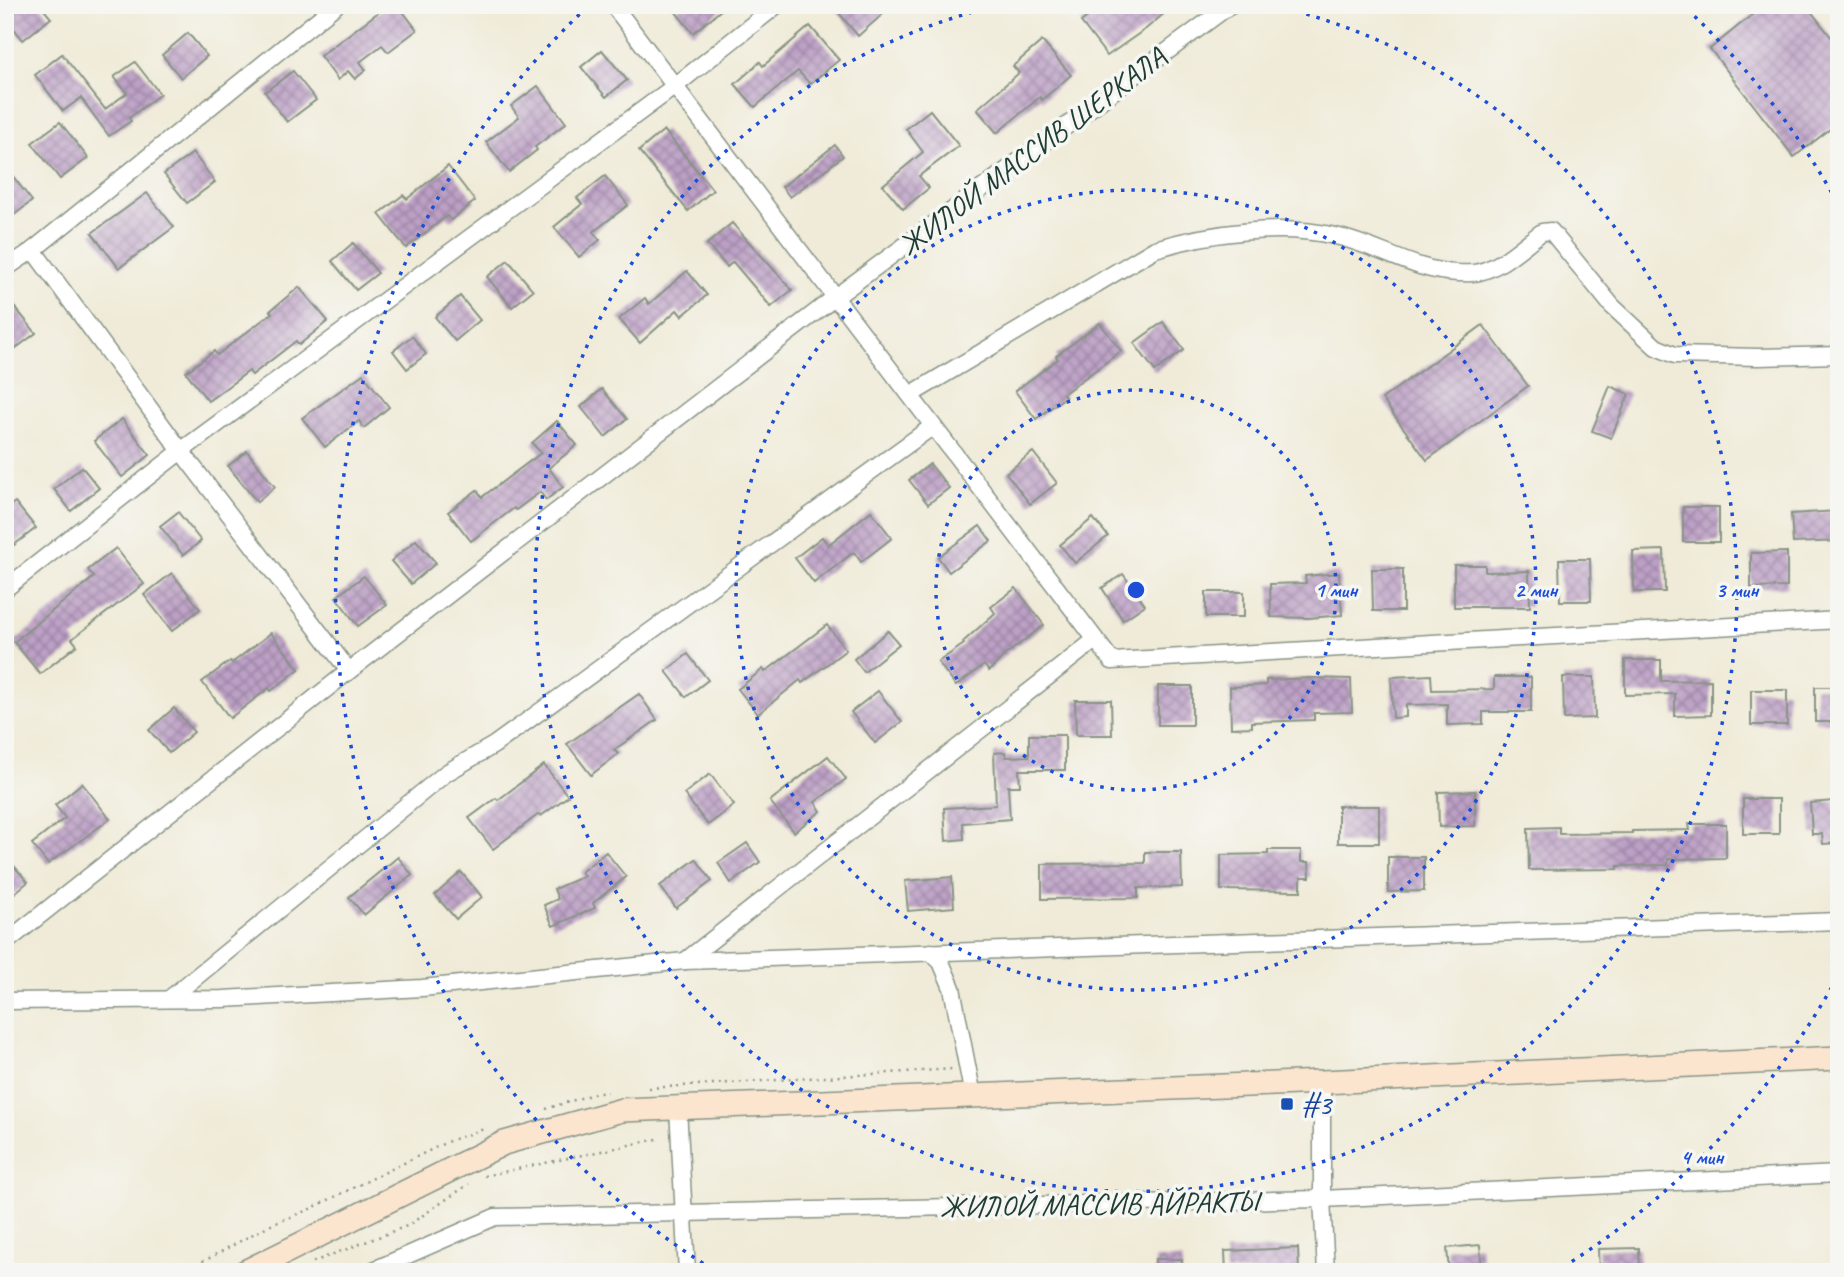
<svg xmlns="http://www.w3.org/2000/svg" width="1844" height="1277" viewBox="0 0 1844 1277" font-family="Caveat,sans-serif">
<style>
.building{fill:url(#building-cross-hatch)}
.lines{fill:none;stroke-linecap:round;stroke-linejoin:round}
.street-casing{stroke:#889486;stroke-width:19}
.secondary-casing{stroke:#889486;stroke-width:26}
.path{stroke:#889486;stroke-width:2.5;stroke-dasharray:2 5;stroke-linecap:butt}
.street{stroke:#fff;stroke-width:16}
.secondary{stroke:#fbe5cf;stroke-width:23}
.ring{fill:none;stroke:#1d4ed8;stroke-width:3.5;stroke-dasharray:3.5 7}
.transit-dot{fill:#1a4fb4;stroke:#f6f6f2;stroke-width:2.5}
.labels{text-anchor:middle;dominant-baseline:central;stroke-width:7;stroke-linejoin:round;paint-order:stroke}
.street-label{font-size:30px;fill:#1f3d34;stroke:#f6f6f2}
.transit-label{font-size:30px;fill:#164399;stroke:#f6f6f2;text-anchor:start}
.centre{fill:#1d4ed8;stroke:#f6f6f2;stroke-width:3.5}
.ring-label{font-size:21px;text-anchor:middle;font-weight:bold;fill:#1d4ed8;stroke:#f6f6f2;stroke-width:7;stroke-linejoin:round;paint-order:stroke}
</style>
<defs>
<pattern id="building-cross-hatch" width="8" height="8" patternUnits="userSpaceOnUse" patternTransform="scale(1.75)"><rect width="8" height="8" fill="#bda0c6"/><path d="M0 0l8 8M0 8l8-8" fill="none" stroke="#9984a2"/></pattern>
</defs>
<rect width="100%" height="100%" fill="#f6f6f2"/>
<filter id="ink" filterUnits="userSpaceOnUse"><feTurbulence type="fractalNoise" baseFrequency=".0143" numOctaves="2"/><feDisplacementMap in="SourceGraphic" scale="14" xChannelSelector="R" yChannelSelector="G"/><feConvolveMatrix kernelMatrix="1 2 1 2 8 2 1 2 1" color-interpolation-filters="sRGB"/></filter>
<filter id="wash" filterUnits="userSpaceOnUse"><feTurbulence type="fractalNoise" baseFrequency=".00686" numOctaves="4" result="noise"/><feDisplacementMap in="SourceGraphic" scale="28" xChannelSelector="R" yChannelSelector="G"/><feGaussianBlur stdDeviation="1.57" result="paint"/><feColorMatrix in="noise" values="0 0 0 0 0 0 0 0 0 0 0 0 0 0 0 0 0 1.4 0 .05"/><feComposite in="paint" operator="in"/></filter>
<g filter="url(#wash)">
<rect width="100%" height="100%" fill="#f0ebd8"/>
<g id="blocks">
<g class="building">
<polygon points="5,5 40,5 51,18 23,40 5,17"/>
<polygon points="388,5 398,5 417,30 388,52 382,45 360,62 366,70 355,79 348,71 338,80 320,56"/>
<polygon points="682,5 727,5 693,33 675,11"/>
<polygon points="845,5 875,5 883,14 858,36 838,12"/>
<polygon points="1103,5 1174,5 1147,28 1107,56 1081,22"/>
<polygon points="1764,5 1806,5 1839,47 1839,122 1794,157 1710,49"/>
<polygon points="810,26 839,60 810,84 798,71 755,107 735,84 760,62 763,66"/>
<polygon points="188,33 207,56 181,78 162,55"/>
<polygon points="1042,41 1071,75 1042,100 1040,97 997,133 977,109 1019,73 1013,66"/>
<polygon points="602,50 627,80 606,97 581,67"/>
<polygon points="62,54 105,109 127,93 114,77 135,62 160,94 129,118 131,121 109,136 81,98 63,111 35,75"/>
<polygon points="293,71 316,100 287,122 265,92"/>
<polygon points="538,86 566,123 535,147 537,150 509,172 486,142 519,117 511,106"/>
<polygon points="930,110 959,146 919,176 929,188 903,209 883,185 923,152 906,129"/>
<polygon points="60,122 88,158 60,179 32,143"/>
<polygon points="664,130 713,190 688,211 639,151"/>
<polygon points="835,145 843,156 790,197 782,187"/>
<polygon points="193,153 215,182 187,203 164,174"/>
<polygon points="5,166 32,201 5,222"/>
<polygon points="448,166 475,201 451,220 447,216 406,248 379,214 403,195 407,199"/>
<polygon points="605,176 628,205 593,232 600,240 579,257 554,227 582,204 577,198"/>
<polygon points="147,193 174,227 119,268 92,233"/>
<polygon points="732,223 792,290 771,307 733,262 727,267 707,244"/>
<polygon points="353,243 378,273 356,290 332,261"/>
<polygon points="508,260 533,290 512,307 487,277"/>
<polygon points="687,271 707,295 682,316 677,310 640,343 619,319 645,298 649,304"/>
<polygon points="299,287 328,321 299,345 296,341 252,375 249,371 208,401 186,372 214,351 217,355 272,313 270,311"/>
<polygon points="5,295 36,333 11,352 5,345"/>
<polygon points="460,296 480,320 455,341 435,317"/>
<polygon points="1163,322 1184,350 1155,371 1134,343"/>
<polygon points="1100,323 1121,351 1063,394 1065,397 1036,419 1015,391 1058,359 1056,356"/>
<polygon points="1483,325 1528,386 1427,460 1382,399"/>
<polygon points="412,336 426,354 407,369 393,351"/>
<polygon points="363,374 389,407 364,428 359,421 325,447 302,418"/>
<polygon points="1610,386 1629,394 1611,438 1592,431"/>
<polygon points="602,389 627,419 605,437 581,407"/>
<polygon points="122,419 150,455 122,477 94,441"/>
<polygon points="557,421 577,445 549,468 563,487 546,500 540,492 516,510 514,508 471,541 448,512 477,490 482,497 541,453 532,443"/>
<polygon points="247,451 275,487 257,502 228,466"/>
<polygon points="1033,452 1057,483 1030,504 1006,473"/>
<polygon points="930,464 949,488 928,504 909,480"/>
<polygon points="82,467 99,488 71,511 54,489"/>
<polygon points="15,502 36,528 5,552 5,509"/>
<rect x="1683" y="507" width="36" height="35"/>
<polygon points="871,511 892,538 861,562 854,552 814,583 795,558 822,537 828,545"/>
<polygon points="1837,511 1839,541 1793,543 1791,514"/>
<polygon points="178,512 201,541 183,555 160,526"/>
<polygon points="1093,518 1108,536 1075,563 1060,545"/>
<polygon points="980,526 991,541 949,572 938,557"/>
<polygon points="416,540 436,563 411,584 391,561"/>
<polygon points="116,548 144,584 72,639 77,645 40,674 14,642 94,577 88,570"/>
<polygon points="1664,550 1665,592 1634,592 1633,551"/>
<polygon points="1787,552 1787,587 1751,588 1751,553"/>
<polygon points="1559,559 1590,559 1591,601 1560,601"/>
<polygon points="1454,565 1485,565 1485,572 1529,571 1530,607 1454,607"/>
<polygon points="1372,569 1403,569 1403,611 1373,611"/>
<polygon points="172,573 200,609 172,631 144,595"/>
<polygon points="1339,573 1342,615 1309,618 1271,617 1270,584 1306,583 1305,576"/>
<polygon points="1123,574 1145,605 1123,620 1102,588"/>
<polygon points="364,576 387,605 358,626 336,597"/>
<polygon points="1016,588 1044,625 1005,655 989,671 984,665 956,686 938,662 964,644 963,642 995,613 991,607"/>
<rect x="1206" y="592" width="38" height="25"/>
<polygon points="827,625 846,650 802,683 800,680 758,714 738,689 763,669 765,672"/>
<polygon points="888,631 899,644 864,672 854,659"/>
<polygon points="271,633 299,669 271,691 269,688 230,718 202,682 230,661 232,663"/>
<polygon points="688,654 708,680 686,697 666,671"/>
<polygon points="1625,660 1661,660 1661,681 1711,680 1711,715 1675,716 1675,694 1625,695"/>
<polygon points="1431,675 1432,690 1494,689 1494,677 1531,677 1531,712 1483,712 1483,724 1447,725 1447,704 1406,705 1406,717 1393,718 1391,677"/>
<polygon points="1563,677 1594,677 1595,718 1564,719"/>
<polygon points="1312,678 1351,679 1352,712 1314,713 1314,720 1252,722 1252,727 1231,728 1230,687 1266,685 1266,680"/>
<rect x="1158" y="686" width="34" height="39"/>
<rect x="1815" y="687" width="24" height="35"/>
<rect x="1751" y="690" width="36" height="35"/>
<polygon points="878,691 902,722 875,743 851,712"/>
<polygon points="639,694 657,720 614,750 618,754 591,775 567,744"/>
<polygon points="1075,700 1111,700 1112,735 1076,735"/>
<polygon points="174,708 194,732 169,753 149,730"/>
<polygon points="1029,735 1065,735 1065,770 1019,770 1020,786 1008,786 1010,819 963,823 964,839 946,841 944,808 996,805 994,753 1005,752 1006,757 1029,756"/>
<polygon points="828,756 846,779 815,802 821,811 794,832 770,801"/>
<polygon points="544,765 568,796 541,816 539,814 493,849 469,818 496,798 498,800"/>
<polygon points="710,774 734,805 708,825 684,794"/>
<polygon points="82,783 110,819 48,864 32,844 65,818 55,805"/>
<polygon points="1475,791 1475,826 1439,827 1438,792"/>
<rect x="1743" y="799" width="36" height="35"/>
<polygon points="1835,801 1838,843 1823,844 1822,834 1812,834 1810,803"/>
<rect x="1338" y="806" width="41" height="37"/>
<polygon points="1689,824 1726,824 1726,858 1668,859 1668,865 1618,866 1618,869 1529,870 1528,828 1559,827 1559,834 1632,833 1632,831 1690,830"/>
<polygon points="747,843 760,862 731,883 718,863"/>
<polygon points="1268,850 1301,850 1301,862 1309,862 1310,877 1301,877 1301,891 1221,890 1221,855 1268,854"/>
<polygon points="606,852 626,877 593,903 595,908 553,926 544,905 558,899 554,889 584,876 581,872"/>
<polygon points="1145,852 1181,852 1182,887 1138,888 1138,898 1042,899 1042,864 1145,863"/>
<polygon points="5,856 28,882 5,901"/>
<polygon points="398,857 412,875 364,915 349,897"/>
<polygon points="1388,857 1424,857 1424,891 1388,892"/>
<polygon points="696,859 712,881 676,908 660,886"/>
<polygon points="461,872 482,897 456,919 435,895"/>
<polygon points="952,877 954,907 908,911 905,881"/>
<polygon points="1480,1245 1482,1272 1449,1272 1447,1248"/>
<polygon points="1298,1248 1299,1272 1226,1272 1225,1251"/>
<polygon points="1639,1248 1640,1272 1599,1272 1598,1249"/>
<rect x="1155" y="1259" width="27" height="13"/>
</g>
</g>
</g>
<g filter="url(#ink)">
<use href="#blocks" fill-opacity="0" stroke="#889486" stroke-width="2"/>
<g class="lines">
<g class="street-casing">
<g id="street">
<polyline points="613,5 1112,661 1839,620"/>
<polyline points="33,250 336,5"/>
<polyline points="5,269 33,250 181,451 349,671"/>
<path d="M910 395 1155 249C1207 233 1281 223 1335 236 1377 245 1413 271 1458 273 1465 273 1473 274 1479 272 1503 266 1522 246 1542 232L1551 231 1612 306 1656 347 1675 355 1758 357 1839 355"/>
<polyline points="5,589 181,451 675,86 777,5"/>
<polyline points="5,943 349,671 834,298 1230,5"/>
<polyline points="931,952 941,962 952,988 973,1096"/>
<polyline points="685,961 1095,640"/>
<polyline points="169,999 446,773 494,745 933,426"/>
<polyline points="5,1001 223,999 422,988 685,961 1839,921"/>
<polyline points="1322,1082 1322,1199 1326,1272"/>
<polyline points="678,1108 687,1272"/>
<polyline points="369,1272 495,1217 1322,1199 1839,1174"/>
</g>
</g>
<g class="secondary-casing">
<polyline id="secondary" points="245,1272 504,1143 622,1110 1322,1082 1839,1058"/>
</g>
<g class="path">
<polyline points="649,1088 953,1069"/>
<polyline points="546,1109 593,1094 607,1092"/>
<polyline points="484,1176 662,1138"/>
<polyline points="313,1262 407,1226 469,1184"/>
<polyline points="184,1272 266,1227 310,1209 451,1140 484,1129"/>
</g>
<use href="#street" class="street"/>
<use href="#secondary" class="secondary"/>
</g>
</g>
<g class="ring">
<circle cx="1136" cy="590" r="200"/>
<circle cx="1136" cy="590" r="400"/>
<path d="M1276 6A601 601 0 1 1 996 6"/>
<path d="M1837 978A801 801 0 0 1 1560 1269M712 1269A801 801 0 0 1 585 9M1687 9A801 801 0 0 1 1837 202"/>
</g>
<rect class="transit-dot" x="1280" y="1097" width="14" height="14" rx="3.5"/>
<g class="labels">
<g class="street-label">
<text transform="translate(1032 151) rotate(-37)">ЖИЛОЙ МАССИВ ШЕРКАЛА</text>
<text transform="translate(1099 1204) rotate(-1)">ЖИЛОЙ МАССИВ АЙРАКТЫ</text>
</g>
<g class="transit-label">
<text x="1301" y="1104">#3</text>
</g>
</g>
<circle cx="1136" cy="590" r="10" class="centre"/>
<g class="ring-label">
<text x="1336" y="597">1 мин</text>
<text x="1536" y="597">2 мин</text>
<text x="1737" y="597">3 мин</text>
<text x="1702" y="1164">4 мин</text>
</g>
<rect width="1844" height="1277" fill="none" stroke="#f6f6f2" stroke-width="28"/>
</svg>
